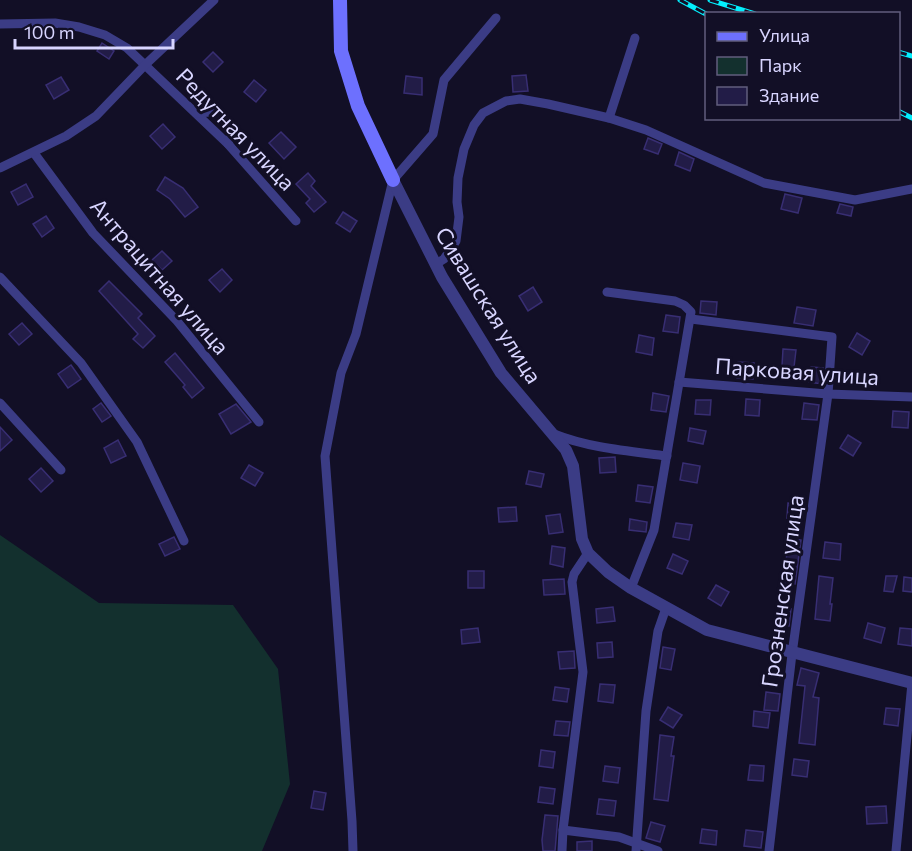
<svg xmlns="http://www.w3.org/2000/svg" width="912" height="851" viewBox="0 0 912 851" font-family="Commissioner,sans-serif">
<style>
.green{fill:#13302e}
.building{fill:#221c47;stroke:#382e73;stroke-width:1.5}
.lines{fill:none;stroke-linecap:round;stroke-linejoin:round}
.minor{stroke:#3b3c85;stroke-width:9}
.tertiary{stroke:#3b3c85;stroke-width:12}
.secondary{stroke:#6d70fe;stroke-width:14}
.rail-casing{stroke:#03effd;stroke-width:5}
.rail{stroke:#120f26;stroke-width:3;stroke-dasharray:9;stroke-linecap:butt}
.labels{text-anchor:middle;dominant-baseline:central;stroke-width:6;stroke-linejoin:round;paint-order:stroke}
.street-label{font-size:22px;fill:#d8d5ff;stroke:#120f26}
</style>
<rect width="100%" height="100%" fill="#120f26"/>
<polygon class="green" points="0,535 99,603 233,605 278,669 290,784 262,851 0,851"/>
<g class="building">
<polygon points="102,43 114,51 109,59 97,51"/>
<polygon points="213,52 223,62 213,72 203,62"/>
<polygon points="526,75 528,91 513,92 512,76"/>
<polygon points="406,76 422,78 422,95 404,93"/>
<polygon points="61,77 69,90 54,99 46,85"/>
<polygon points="254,80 266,90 256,102 244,92"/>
<polygon points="163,124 175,137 162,149 150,136"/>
<polygon points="281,132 296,147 284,159 269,143"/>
<polygon points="648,138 662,144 658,154 644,149"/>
<polygon points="679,152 694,159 690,171 675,165"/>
<polygon points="308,173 315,181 311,186 326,202 314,212 306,203 310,199 296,184"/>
<polygon points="165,177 183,188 198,207 185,217 170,199 157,190"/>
<polygon points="26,184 33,197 18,205 11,192"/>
<polygon points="785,194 802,198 798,213 781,209"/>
<polygon points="840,204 853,207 851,216 837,213"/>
<polygon points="343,212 357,221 350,232 336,223"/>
<polygon points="46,216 54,228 42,237 33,224"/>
<polygon points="162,251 172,261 162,270 152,260"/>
<polygon points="222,269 232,280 220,292 209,280"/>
<polygon points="109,281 142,314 138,318 155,336 143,348 133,339 138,334 99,291"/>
<polygon points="533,287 542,302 528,311 519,296"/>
<polygon points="701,301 717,302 716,315 700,313"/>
<polygon points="797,307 816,310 813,326 794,323"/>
<polygon points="666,315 680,317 678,333 663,331"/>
<polygon points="22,323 32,334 19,345 9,334"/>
<polygon points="857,333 870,341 862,355 849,347"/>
<polygon points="639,335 654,338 652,355 636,352"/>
<polygon points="783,349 796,350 794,367 782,366"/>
<polygon points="175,353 204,388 192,398 183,387 185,385 165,362"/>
<polygon points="738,362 754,363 753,379 737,378"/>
<polygon points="71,365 81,379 68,388 58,374"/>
<polygon points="811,367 823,368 822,384 809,382"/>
<polygon points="653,393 669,396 666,412 651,410"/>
<polygon points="746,399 760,400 759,416 745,415"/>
<polygon points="696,400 711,400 710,415 695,414"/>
<polygon points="101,403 111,416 102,422 93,409"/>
<polygon points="804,403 819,405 817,420 802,419"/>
<polygon points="236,404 251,422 231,434 219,414"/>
<polygon points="893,411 909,412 908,428 892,427"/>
<polygon points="0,427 12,440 0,451"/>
<polygon points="690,428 706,431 703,444 688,441"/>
<polygon points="848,435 861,443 853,456 840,448"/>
<polygon points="118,440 126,456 111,463 104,448"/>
<polygon points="615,457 616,472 600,473 599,458"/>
<polygon points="683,463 700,466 697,483 680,480"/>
<polygon points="249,465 263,473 255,486 241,478"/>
<polygon points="41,468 53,481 41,492 29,479"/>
<polygon points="529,471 544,474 541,487 526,484"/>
<polygon points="638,485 653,487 650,503 636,501"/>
<polygon points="788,503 804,505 802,520 787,518"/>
<polygon points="516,507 517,521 499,522 498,508"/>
<polygon points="560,514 563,532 549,534 546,516"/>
<polygon points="630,519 647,522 646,532 629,530"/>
<polygon points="676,523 692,525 689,540 673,537"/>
<polygon points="174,537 180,549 165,556 159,544"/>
<polygon points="789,538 801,540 795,584 780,582 782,567 785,568"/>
<polygon points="825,542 841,544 840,560 823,558"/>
<polygon points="552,546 565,548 563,567 550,564"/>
<polygon points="673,554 688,561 682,574 667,568"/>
<rect x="468" y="571" width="16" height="17"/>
<polygon points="819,576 833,578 830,604 832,604 830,621 815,619"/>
<polygon points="886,576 897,576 893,592 884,591"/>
<polygon points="904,577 912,578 912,592 903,591"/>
<polygon points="564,579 565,594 544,595 543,580"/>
<polygon points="716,585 729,592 721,606 708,598"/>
<polygon points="613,607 615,621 597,623 596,609"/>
<polygon points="778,607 791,609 789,626 776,624"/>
<polygon points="868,623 885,628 881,643 864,638"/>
<polygon points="478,628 480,642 462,644 461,630"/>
<polygon points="900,628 912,629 912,646 898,644"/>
<polygon points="612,642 613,657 598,658 597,643"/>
<polygon points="663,647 675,649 671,670 660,668"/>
<polygon points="574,651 575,668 560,669 558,652"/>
<polygon points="801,668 819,673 813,697 819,698 815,745 799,743 805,686 797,685"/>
<polygon points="600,684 615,685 613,703 598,701"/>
<polygon points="555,687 569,689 567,702 553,700"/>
<polygon points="766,692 780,694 778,711 764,710"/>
<polygon points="668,707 682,715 673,728 660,720"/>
<polygon points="886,708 900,709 898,726 884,724"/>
<polygon points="754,711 770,713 768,728 753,726"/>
<polygon points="556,721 570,722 568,736 554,735"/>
<polygon points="660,735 674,737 671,756 674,756 668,801 654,799"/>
<polygon points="541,750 555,752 553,768 539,766"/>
<polygon points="794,759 809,761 807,777 792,775"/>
<polygon points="750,765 764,766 763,781 748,780"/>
<polygon points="605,766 620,768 618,783 603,781"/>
<polygon points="540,787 555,789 553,804 538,802"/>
<polygon points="314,791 326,793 323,810 311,808"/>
<polygon points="599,799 616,801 614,816 597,814"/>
<polygon points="886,806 887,823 867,824 866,807"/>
<polygon points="545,815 558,816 555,851 543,851 542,840"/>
<polygon points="651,822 665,826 660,842 646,838"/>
<polygon points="702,829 717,831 716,845 700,843"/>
<polygon points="746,830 763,832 761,848 744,846"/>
<polygon points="592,841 592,851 577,851 577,842"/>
</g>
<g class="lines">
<g class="minor">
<polyline points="0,24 55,23 79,27 105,35 127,48 228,144 296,221"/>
<polyline points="196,113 211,112 233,126 228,144"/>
<polyline points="609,118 635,38"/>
<polyline points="34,153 93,233 177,321 259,422"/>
<polyline points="0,168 66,136 96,116 146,64 214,0"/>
<polyline points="436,264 444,259 456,241 459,217 457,202 458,178 464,149 474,125 483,113 506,101 520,99 548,104 609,118 646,130 764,183 855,200 912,189"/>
<polyline points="0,277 81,363 137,442 184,541"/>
<polyline points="607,292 675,301 684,305 691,312 654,530 631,588"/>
<polyline points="691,319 832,337 828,394 792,654 769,851"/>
<polyline points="679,382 828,394 912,397"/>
<polyline points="0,403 61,470"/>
<path d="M554 434C589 448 629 451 667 456"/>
<polyline points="563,830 619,837 658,851"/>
<polyline points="353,851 352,821 325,456 341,373 356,334 393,180 433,134 444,80 496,18"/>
<polyline points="562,851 563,830 583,672 572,582 574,574 588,553"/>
<polyline points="636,851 646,711 658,631 666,608"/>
<polyline points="896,851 912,683"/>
</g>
<polyline class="tertiary" points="393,180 442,277 501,373 566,450 573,466 582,539 588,553 608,572 631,588 707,630 912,683"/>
<polyline class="secondary" points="340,0 341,51 358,106 393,180"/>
<g class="rail-casing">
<g id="rail">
<polyline points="680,0 706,14"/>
<polyline points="710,0 755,14"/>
<polyline points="898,52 912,56"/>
<polyline points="898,111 912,118"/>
</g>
</g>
<use href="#rail" class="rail"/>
</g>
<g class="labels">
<g class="street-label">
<text transform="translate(236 129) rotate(46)">Редутная улица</text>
<text transform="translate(160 276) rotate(49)">Антрацитная улица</text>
<text transform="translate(489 305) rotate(58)">Сивашская улица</text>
<text transform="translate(797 371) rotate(4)">Парковая улица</text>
<text transform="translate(782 591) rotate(-82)">Грозненская улица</text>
</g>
</g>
<rect x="705" y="12" width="195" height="108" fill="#120f26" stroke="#615e7d" stroke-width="1.5"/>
<rect x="717" y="32" width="30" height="9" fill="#6d70fe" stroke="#615e7d" stroke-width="1.5"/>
<text x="759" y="42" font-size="18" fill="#d8d5ff">Улица</text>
<rect x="717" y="57" width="30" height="18" fill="#13302e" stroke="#615e7d" stroke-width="1.5"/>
<text x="759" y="72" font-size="18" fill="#d8d5ff">Парк</text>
<rect x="717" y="87" width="30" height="18" fill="#221c47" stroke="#615e7d" stroke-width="1.5"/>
<text x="759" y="102" font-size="18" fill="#d8d5ff">Здание</text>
<path d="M15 39v9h158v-9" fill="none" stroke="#d8d5ff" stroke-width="3"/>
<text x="24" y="39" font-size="18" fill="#d8d5ff" stroke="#120f26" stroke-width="4.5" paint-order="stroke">100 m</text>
</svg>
